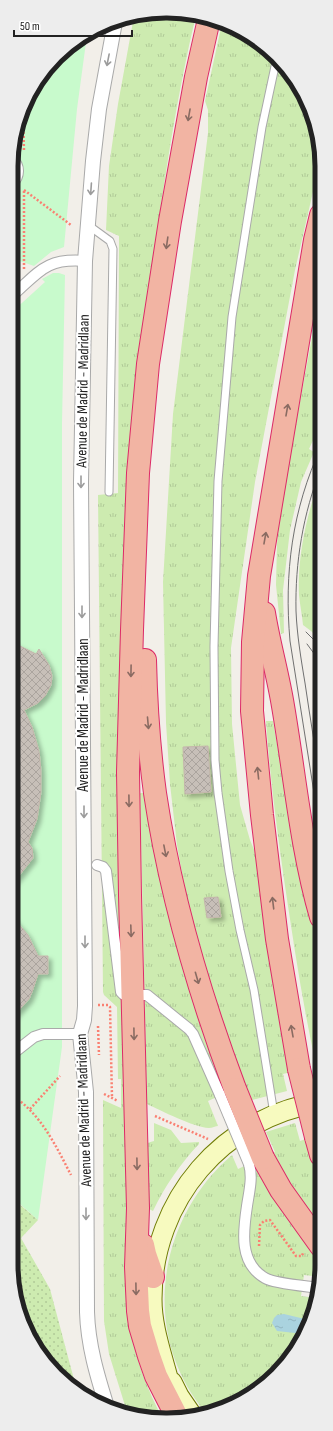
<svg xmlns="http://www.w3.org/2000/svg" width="333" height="1431" viewBox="0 0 333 1431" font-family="'Sofia Sans Condensed',sans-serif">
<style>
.grass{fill:url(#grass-tufts)}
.park{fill:#c8facc}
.garden{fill:url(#garden-dots)}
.water{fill:url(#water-ripples)}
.building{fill:url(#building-cross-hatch);stroke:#c4b6ab;filter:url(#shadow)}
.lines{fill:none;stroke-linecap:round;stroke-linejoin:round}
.service-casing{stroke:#a9a9a9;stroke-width:9}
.pedestrian-casing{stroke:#a9a9a9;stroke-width:12}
.minor-casing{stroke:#a9a9a9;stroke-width:16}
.secondary-casing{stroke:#707d05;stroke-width:21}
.trunk-casing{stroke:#dc2a67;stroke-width:24}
.path{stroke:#fa8072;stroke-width:2.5;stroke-dasharray:2 2;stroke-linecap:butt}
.service{stroke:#fff;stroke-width:7}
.pedestrian{stroke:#fff;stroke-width:10}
.minor{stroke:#fff;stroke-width:14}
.secondary{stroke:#f7fabf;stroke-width:19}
.trunk{stroke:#f2b4a3;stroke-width:22}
.tram{stroke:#707070;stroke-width:1}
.pedestrian-bridge-casing{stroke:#a9a9a9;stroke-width:12;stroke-linecap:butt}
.trunk-bridge-casing{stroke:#dc2a67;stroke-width:24;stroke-linecap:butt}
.pedestrian-bridge{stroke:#fff;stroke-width:10}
.trunk-bridge{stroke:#f2b4a3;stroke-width:22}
.oneway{stroke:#9c9c9c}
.oneway2{stroke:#8a6b62}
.labels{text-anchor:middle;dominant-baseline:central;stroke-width:4;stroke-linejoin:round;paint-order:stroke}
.street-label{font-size:15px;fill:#222;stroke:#fff}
.rim{fill:none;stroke:#222;stroke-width:5}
</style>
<defs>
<pattern id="grass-tufts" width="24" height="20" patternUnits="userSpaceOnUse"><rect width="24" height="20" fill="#cdebb0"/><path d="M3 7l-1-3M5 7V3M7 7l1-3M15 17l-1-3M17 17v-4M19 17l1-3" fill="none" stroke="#b0c997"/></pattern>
<pattern id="garden-dots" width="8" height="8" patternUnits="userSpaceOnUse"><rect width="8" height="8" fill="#cdebb0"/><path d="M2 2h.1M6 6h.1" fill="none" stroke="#b0c997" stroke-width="1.8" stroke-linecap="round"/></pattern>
<pattern id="water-ripples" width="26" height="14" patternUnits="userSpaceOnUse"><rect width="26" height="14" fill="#aad3df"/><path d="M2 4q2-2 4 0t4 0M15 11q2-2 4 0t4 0" fill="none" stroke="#92b5bf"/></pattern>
<pattern id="building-cross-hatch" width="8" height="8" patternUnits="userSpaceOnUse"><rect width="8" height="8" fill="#c7bfb8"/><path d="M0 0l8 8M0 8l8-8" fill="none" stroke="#aba49e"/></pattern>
<filter id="shadow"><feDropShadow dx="3.5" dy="3.5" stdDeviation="2" flood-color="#0004"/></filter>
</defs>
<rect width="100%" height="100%" fill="#f2efe9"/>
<g class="grass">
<path d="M187 12 196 15C168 133 154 254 140 375L130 1207 126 1208C126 1247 123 1289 130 1327 136 1359 147 1390 163 1419L156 1420 127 1412 109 1354 104 1321 103 1100 121 1108V1079H118L117 1007 104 995 103 992 98 495 118 493 119 236 106 230 109 166 118 104 134 16Z"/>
<polygon points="222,23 235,27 277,57 306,98 321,146 321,157 295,270 255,482 231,648 232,724 240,805 250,840 257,857 291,1072 283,1074 287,1091 252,1100 215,1012 185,890 177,845 170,784 166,723 163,582 173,414 208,133 208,110 205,101"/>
<polygon points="321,289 321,423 309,449 314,452 301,482 290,530 283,590 284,633 281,634 276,585 277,544 281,503"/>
<path d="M321 477V641L311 631 303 625C302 615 300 605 299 595 297 558 307 511 321 477Z"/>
<path d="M266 721H273L299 873 312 923 321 946V1064L316 1065C303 1006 294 946 285 886 277 831 270 777 266 721Z"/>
<path d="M140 793H150L226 1093 208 1101 218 1126C216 1126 212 1128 209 1128 193 1127 162 1111 147 1104Z"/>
<path d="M154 1123 171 1130 181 1143 199 1142V1144C180 1164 165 1186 153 1211L147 1208V1143L154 1141Z"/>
<polygon points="295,1123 300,1141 306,1139 321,1187 321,1234 267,1156 275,1152 266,1132"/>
<path d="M232 1155 238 1169 255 1161 320 1258 321 1277 304 1275 301 1296 316 1298 301 1342 261 1388 216 1412 206 1413C140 1335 156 1220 232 1155Z"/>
</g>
<g class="park">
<polygon points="87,35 77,109 64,247 51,252 34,266 20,261 12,269 12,146 32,89 72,43"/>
<polygon points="53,273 59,273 65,275 62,423 62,1047 38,1220 11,1196 12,312 45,282 42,279"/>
</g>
<polygon class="garden" points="11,1197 38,1220 21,1238 50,1289 76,1387 50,1367 23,1324 11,1264"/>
<polygon class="water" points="284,1314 309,1320 304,1334 277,1331 272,1323 274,1318 277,1315"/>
<g class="building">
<polygon points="12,642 36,654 39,649 49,665 52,676 51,685 45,696 38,703 24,710 32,727 39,751 41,771 41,792 37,819 28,842 32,848 33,858 11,886"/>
<polygon points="208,746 211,792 185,794 183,747"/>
<polygon points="218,897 221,917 207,918 204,898"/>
<polygon points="11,915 28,935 38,956 48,956 48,974 38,974 32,992 29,999 11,1019"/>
</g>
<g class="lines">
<g class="service-casing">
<g id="service">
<polyline points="88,225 110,241 113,249 109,492"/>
<polyline points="274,1114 254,990 240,930 229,871 218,793 215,760 214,647 218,481 232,317 262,127 277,57"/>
</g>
</g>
<g class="pedestrian-casing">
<g id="pedestrian">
<path d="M12 184C20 176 20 166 12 158"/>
<path d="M12 296C40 271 46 258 85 261"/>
<polyline points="97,865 103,867 106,871 121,992 124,995 147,995 189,1029 193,1034 220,1095"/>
<polyline points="11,1055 34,1037 43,1034 80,1034"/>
<path d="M249 1164C253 1178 249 1192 247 1206 243 1232 239 1263 265 1278 275 1284 307 1286 320 1288"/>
</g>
</g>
<g class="minor-casing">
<path id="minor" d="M107 1407C97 1375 88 1345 87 1312L86 1092 80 1034 84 1020 85 1006 81 482 85 261 93 161 99 109 115 22"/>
</g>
<g class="secondary-casing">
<g id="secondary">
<polyline points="172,1382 179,1396 192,1415"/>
<path d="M174 1396C170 1387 168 1377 165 1367 159 1345 152 1323 152 1299 152 1200 223 1117 321 1102"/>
</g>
</g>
<g class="trunk-casing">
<g id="trunk">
<path d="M264 613C269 644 278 675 283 706 295 776 301 848 321 917"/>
<path d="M145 660C146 704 149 749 155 793 170 894 199 993 235 1089"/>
<polyline points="299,1069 277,939 262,815 252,711 253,642 259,576 315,240 321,215"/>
<polyline points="316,1137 321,1155"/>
<polyline points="263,1158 281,1190 321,1246"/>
<polyline points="143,1245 145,1254 153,1277"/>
<polyline points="177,1417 156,1376 149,1356 140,1326 138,1311 136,1267 138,1208 130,895 128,772 132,630 138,473 148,364 170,221 196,77 209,19"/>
</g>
</g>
<g class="path">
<polyline points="23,116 24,151"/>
<polyline points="24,190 71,225"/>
<polyline points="24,269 24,190"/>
<polyline points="98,1005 108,1005 110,1007 112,1098"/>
<polyline points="98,1026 99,1055"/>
<polyline points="104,1094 118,1101"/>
<path d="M11 1095C40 1112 56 1146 71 1175"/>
<polyline points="30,1109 60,1076"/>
<polyline points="155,1116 208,1139"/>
<polyline points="259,1246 260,1225 264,1221 270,1220 296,1256 302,1256 303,1253"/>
</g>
<use href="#service" class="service"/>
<use href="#pedestrian" class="pedestrian"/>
<use href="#minor" class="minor"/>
<use href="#secondary" class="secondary"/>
<use href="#trunk" class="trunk"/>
<g class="tram">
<polyline points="306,632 321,647"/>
<polyline points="307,644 321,663"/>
<path d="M321 786C316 752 310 718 305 683 301 659 297 635 296 611 295 562 303 514 321 468"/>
<path d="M321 837 290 641C284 573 292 510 321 447"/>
</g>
<g class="pedestrian-bridge-casing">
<polyline id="pedestrian-bridge" points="220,1095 249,1164"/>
</g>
<g class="trunk-bridge-casing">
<g id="trunk-bridge">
<polyline points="299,1069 316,1137"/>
<polyline points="235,1089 263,1158"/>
</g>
</g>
<use href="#pedestrian-bridge" class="pedestrian-bridge"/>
<use href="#trunk-bridge" class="trunk-bridge"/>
</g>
<defs><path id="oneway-shaft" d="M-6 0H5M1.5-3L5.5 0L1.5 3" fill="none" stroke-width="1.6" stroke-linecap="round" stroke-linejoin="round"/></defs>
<g class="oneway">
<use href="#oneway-shaft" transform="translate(108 60) rotate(101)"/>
<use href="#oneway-shaft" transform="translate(91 189) rotate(94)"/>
<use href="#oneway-shaft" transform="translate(81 482) rotate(90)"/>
<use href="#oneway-shaft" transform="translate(82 612) rotate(90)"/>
<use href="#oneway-shaft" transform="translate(84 812) rotate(90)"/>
<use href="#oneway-shaft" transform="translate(85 942) rotate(90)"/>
<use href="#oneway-shaft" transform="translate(86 1214) rotate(90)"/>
</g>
<g class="oneway2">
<use href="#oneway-shaft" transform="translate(189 115) rotate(100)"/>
<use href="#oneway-shaft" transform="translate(167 243) rotate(98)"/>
<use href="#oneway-shaft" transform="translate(287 410) rotate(-80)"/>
<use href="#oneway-shaft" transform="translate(265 538) rotate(-80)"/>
<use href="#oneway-shaft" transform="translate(131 671) rotate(91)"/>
<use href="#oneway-shaft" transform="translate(148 723) rotate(85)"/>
<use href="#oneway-shaft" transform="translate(258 773) rotate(-96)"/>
<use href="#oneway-shaft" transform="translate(129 801) rotate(89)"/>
<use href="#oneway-shaft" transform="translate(165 851) rotate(79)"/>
<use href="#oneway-shaft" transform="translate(273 903) rotate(-97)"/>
<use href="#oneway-shaft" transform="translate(131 931) rotate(88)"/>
<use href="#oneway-shaft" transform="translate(197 978) rotate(74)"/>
<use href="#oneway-shaft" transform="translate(292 1031) rotate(-100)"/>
<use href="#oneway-shaft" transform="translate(134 1034) rotate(89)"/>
<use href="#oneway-shaft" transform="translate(137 1164) rotate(89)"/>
<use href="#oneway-shaft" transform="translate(136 1289) rotate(89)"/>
</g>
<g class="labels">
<g class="street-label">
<text transform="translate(83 391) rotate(-89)">Avenue de Madrid - Madridlaan</text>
<text transform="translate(83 715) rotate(-90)">Avenue de Madrid - Madridlaan</text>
<text transform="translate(84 1110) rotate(-92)">Avenue de Madrid - Madridlaan</text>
</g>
</g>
<path d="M0 0H333V1431H0ZM166 18H167A148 148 0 0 1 315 166V1265A148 148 0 0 1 167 1413H166A148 148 0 0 1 18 1265V166A148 148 0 0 1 166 18Z" fill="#ededed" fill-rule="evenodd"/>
<path class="rim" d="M166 18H167A148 148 0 0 1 315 166V1265A148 148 0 0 1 167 1413H166A148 148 0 0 1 18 1265V166A148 148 0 0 1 166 18Z"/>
<path d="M14 30v6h118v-6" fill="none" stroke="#222222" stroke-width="2"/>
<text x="20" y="30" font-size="12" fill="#222222" stroke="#ffffff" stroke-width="3" paint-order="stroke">50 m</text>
</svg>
